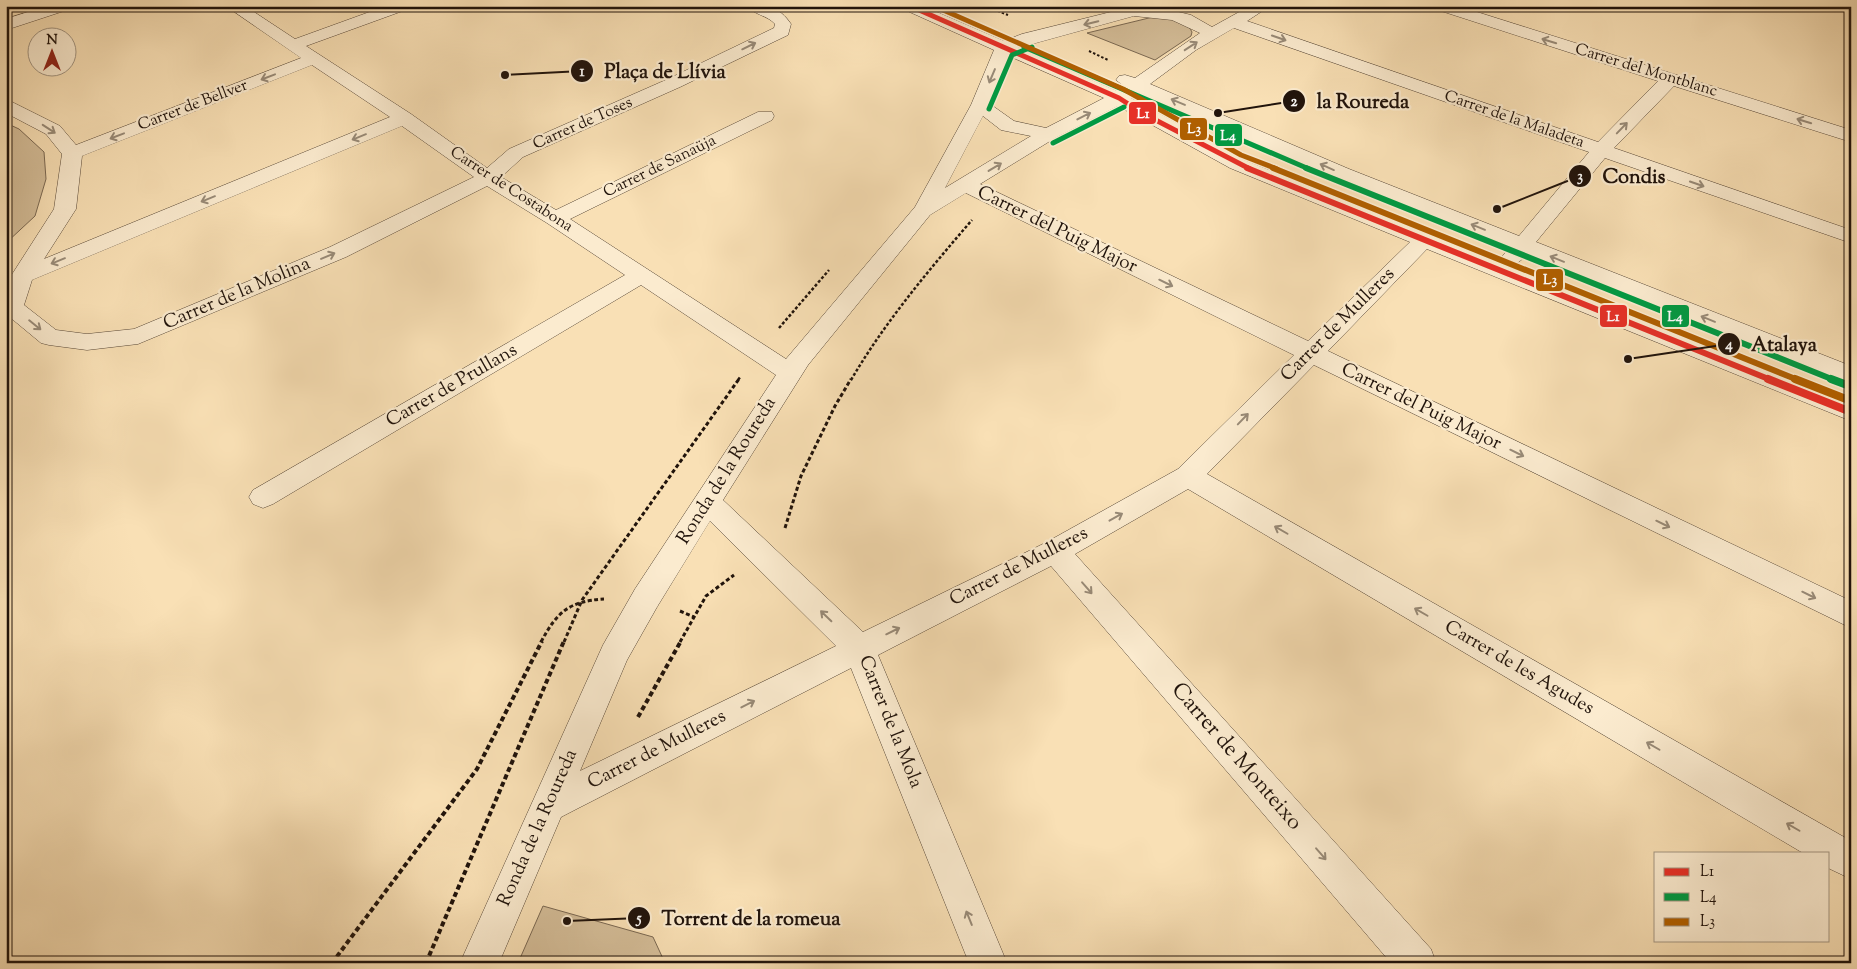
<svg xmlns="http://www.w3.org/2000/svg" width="1857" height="969" viewBox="0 0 1857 969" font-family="'Sorts Mill Goudy',serif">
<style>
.green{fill:#d4bd98;stroke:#7a6852}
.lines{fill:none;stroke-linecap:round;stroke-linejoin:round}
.minor-casing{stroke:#564636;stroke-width:1}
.path-far3{stroke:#20130b;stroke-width:2;stroke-dasharray:2.5 2;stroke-linecap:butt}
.path-far2{stroke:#20130b;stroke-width:2.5;stroke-dasharray:3 2;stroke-linecap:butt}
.path-far1{stroke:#20130b;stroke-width:3;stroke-dasharray:4 2.5;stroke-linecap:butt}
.path{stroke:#20130b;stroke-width:4;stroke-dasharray:5 3;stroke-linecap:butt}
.minor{fill:#fbebcf;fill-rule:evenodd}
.bus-1-far2-casing{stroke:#fbebcf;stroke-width:8}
.bus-1-far1-casing{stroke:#fbebcf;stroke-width:9}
.bus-1-casing{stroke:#fbebcf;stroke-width:11}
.bus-2-far2-casing{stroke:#fbebcf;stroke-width:8}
.bus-2-far1-casing{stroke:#fbebcf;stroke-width:9}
.bus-2-casing{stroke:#fbebcf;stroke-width:11}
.bus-3-far2-casing{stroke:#fbebcf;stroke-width:8}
.bus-3-far1-casing{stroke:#fbebcf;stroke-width:9}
.bus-3-casing{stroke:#fbebcf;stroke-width:11}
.bus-1-far2{stroke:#e63027;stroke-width:5}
.bus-1-far1{stroke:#e63027;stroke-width:6}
.bus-1{stroke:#e63027;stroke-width:8}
.bus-2-far2{stroke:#009a42;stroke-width:5}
.bus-2-far1{stroke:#009a42;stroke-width:6}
.bus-2{stroke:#009a42;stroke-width:8}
.bus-3-far2{stroke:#b05f00;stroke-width:5}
.bus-3-far1{stroke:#b05f00;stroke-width:6}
.bus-3{stroke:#b05f00;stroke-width:8}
.oneway{stroke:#988a77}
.labels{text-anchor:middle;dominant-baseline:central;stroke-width:4.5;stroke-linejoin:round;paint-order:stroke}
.far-street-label{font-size:16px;fill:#20130b;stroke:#fbebcf}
.street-label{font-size:19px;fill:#20130b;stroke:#fbebcf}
.near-street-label{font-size:22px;fill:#20130b;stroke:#fbebcf}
.leader{fill:none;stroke:#20130b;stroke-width:2}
.callout-dot{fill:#20130b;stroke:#fbebcf;stroke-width:2}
.mark-label{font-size:15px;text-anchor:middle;font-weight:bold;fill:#fff}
.callout-label{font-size:20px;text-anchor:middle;font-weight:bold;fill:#20130b;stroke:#fbebcf;stroke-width:4.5;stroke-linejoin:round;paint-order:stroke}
.line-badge{stroke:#fbebcf;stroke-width:2}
.badge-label{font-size:14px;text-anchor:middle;font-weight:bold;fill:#fff}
</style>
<rect width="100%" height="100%" fill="#f9e0b5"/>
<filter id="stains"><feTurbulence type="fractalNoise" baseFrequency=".004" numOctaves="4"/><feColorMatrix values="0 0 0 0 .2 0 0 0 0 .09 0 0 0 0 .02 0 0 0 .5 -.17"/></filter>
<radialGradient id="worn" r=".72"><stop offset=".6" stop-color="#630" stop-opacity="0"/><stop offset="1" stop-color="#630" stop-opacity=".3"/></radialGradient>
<g class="green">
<path d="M1153 17C1166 18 1185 18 1192 32L1191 36 1155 60 1087 33Z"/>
<polygon points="6,123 19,129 44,152 46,179 35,216 6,243"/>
<polygon points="543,906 653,937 665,963 518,963"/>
</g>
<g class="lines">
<g class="minor-casing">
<g id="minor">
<polygon points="47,6 72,6 70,9 6,30 6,19"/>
<path d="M226 6H245L295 39 386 6H410L408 9 306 46 411 114 487 168 509 149 668 79 774 28 775 24C767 15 754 15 747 6 767 6 779 6 791 24L788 35 680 87 523 157 501 177 556 210 758 112H772L774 116 772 120 570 219 786 359 915 207 971 105 994 50 903 9 901 6H923L1004 41 1022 34 1135 6H1163L1162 8 1191 15 1212 27 1250 6H1270L1247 21 1598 142 1658 81 1435 9 1433 6H1458L1851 130V142L1674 86 1614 148 1851 230V243L1605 158 1536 242 1851 366V384L1526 255C1519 263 1515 266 1504 263L1501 258 1509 248 1335 177 1138 92 1131 98 1244 160 1851 402V421L1427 249 1328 351 1851 601V628L1314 365 1207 474 1851 841V879L1828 868V853H1803L1188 489 1075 554 1431 949 1436 963H1391L1051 566 878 655 1007 963H969L851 668 561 817 499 963H460L603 645 635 589 776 375 641 285 273 504 263 508 253 504 249 497 253 490 625 275 547 223 487 186 346 257 138 344 87 350 49 345 41 343 6 314V289L11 276 54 209 62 154 46 134 6 113V99L60 126 76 145 301 58ZM1134 16 1172 20 1200 33 1135 78 1125 75 1119 76 1116 80 1124 86 1117 91 1018 48ZM1234 28 1589 152 1519 236 1349 169 1150 84 1196 50ZM1009 56 1104 98 1046 128 1014 121 990 104ZM312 65 390 117 44 259 76 209 82 156ZM1118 106 1230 168 1410 242 1308 341 980 184 1055 138ZM983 116 1001 130 1031 136 945 188ZM402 126 474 177 330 247 134 329 87 334 56 330 24 305 32 280ZM966 193 1294 355 1178 469 1045 543 863 632 723 500 808 365 930 215ZM710 521 836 646 580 771 627 660 657 607Z"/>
</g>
</g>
<g class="path-far3">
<polyline points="872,6 880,10"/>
<polyline points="985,6 1008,15"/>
<polyline points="1089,51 1108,60"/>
</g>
<g class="path-far2">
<polyline points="779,328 829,270"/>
<polyline points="738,380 741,376"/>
<path d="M851 380C885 322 928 271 972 220"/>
</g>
<g class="path-far1">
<polyline points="785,528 801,476 835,406 851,379"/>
<polyline points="680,611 694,617"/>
<path d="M541 642C557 612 569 601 604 599"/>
<polyline points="564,642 582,600 739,379"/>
<polyline points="680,642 706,596 734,575"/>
</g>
<g class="path">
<polyline points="638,717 681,641"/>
<polyline points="332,963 477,769 542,641"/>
<polyline points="426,963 564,641"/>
</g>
<use href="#minor" class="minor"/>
<g class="bus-1-far2-casing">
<polyline id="bus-1-far2" points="910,6 1119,98 1144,114 1250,169"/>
</g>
<g class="bus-1-far1-casing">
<polyline id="bus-1-far1" points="1247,168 1771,380"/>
</g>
<g class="bus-1-casing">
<polyline id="bus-1" points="1768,379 1851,412"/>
</g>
<g class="bus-2-far2-casing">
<g id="bus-2-far2">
<polyline points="1024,47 1309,169"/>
<polyline points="989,109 1012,55 1032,47"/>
<polyline points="1053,143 1124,107"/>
</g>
</g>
<g class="bus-2-far1-casing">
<polyline id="bus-2-far1" points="1306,168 1834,380"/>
</g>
<g class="bus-2-casing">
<polyline id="bus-2" points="1831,379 1847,385"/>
</g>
<g class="bus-3-far2-casing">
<polyline id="bus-3-far2" points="934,6 1123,89 1241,155 1277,169"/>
</g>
<g class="bus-3-far1-casing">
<polyline id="bus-3-far1" points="1273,168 1798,380"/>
</g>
<g class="bus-3-casing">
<polyline id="bus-3" points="1795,379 1851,401"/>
</g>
<use href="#bus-1-far2" class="bus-1-far2"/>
<use href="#bus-1-far1" class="bus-1-far1"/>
<use href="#bus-1" class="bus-1"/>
<use href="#bus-2-far2" class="bus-2-far2"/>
<use href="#bus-2-far1" class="bus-2-far1"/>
<use href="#bus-2" class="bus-2"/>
<use href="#bus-3-far2" class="bus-3-far2"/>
<use href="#bus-3-far1" class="bus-3-far1"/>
<use href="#bus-3" class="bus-3"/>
</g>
<defs><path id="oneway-shaft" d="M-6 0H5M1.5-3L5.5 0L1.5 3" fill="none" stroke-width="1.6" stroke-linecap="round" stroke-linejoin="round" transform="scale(1.25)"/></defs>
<g class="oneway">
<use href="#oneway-shaft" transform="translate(1091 23) rotate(167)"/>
<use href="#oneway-shaft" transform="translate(1279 38) rotate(19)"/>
<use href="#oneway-shaft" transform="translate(1549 41) rotate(-163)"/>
<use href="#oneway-shaft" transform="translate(749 46) rotate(-26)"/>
<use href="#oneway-shaft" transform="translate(1191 46) rotate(-33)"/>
<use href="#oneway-shaft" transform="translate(992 76) rotate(113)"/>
<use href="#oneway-shaft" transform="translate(268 77) rotate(159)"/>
<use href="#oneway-shaft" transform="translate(1178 102) rotate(-157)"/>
<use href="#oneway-shaft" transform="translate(1084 116) rotate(-27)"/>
<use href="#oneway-shaft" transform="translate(1804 121) rotate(-163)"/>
<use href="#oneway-shaft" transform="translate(1622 128) rotate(-46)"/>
<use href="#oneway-shaft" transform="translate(49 129) rotate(33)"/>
<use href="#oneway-shaft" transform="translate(117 136) rotate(159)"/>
<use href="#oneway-shaft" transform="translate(359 137) rotate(158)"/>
<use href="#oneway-shaft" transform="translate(995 167) rotate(-31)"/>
<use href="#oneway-shaft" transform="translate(1327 167) rotate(-156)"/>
<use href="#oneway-shaft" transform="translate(1697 184) rotate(19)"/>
<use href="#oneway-shaft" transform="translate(208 199) rotate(158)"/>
<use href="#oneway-shaft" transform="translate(1478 227) rotate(-158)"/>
<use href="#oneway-shaft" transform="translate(328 256) rotate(-23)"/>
<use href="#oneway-shaft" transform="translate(1557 259) rotate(-158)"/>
<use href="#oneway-shaft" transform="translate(58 261) rotate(158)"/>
<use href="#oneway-shaft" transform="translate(1166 283) rotate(26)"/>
<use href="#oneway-shaft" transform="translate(1708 319) rotate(-158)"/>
<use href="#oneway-shaft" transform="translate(35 325) rotate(39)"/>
<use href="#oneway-shaft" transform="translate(1243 419) rotate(-46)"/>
<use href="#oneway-shaft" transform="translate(1517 453) rotate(26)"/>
<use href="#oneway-shaft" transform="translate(1116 517) rotate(-29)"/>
<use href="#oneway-shaft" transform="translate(1663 524) rotate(26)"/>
<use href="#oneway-shaft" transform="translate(1281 530) rotate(-150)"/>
<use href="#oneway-shaft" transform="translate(1087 588) rotate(49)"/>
<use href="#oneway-shaft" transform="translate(1809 595) rotate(26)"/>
<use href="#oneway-shaft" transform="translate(1421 612) rotate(-150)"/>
<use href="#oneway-shaft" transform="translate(826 616) rotate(-136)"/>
<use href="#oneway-shaft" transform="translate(893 631) rotate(-26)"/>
<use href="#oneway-shaft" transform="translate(748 704) rotate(-27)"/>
<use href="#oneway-shaft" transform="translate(1653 746) rotate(-150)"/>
<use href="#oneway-shaft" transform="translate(1793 827) rotate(-150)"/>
<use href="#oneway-shaft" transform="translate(1321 854) rotate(49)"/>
<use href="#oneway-shaft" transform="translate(969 918) rotate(-112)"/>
</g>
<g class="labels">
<g class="far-street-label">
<text transform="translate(1646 71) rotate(17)">Carrer del Montblanc</text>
<text transform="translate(193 106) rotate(-21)">Carrer de Bellver</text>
<text transform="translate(1514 120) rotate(19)">Carrer de la Maladeta</text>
<text transform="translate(583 124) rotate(-24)">Carrer de Toses</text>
<text transform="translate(660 167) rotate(-26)">Carrer de Sanaüja</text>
<text transform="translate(511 190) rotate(33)">Carrer de Costabona</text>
</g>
<g class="street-label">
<text transform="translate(1057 230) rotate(26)">Carrer del Puig Major</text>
<text transform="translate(237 294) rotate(-23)">Carrer de la Molina</text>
<text transform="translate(1338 325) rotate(-45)">Carrer de Mulleres</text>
<text transform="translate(452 386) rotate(-30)">Carrer de Prullans</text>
<text transform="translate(1421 407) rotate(26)">Carrer del Puig Major</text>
<text transform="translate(727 471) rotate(-58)">Ronda de la Roureda</text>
<text transform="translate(1019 567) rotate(-27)">Carrer de Mulleres</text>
<text transform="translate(1519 668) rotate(30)">Carrer de les Agudes</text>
<text transform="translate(890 722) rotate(68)">Carrer de la Mola</text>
<text transform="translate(657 750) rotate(-27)">Carrer de Mulleres</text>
<text transform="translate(538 828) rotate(-66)">Ronda de la Roureda</text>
</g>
<g class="near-street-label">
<text transform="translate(1236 757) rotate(49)">Carrer de Monteixo</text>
</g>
</g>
<path class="leader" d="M505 75L582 71M1218 113L1294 101M1497 209L1580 176M1628 359L1729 344M567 921L639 918"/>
<g class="callout-dot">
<circle cx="505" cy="75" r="5"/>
<circle cx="1218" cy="113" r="5"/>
<circle cx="1497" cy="209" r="5"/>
<circle cx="1628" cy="359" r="5"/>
<circle cx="567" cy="921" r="5"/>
<circle cx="582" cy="71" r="12"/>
<circle cx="1294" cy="101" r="12"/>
<circle cx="1580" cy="176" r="12"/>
<circle cx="1729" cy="344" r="12"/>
<circle cx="639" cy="918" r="12"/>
</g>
<g class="mark-label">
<text x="582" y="76">1</text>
<text x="1294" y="106">2</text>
<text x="1580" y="181">3</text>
<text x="1729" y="349">4</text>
<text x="639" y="923">5</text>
</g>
<g class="callout-label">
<text x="665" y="78">Plaça de Llívia</text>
<text x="1363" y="108">la Roureda</text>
<text x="1634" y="183">Condis</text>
<text x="1784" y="351">Atalaya</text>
<text x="751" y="925">Torrent de la romeua</text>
</g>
<g class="line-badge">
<rect x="1128" y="101" width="29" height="24" rx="5" fill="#e63027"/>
<rect x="1179" y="117" width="29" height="24" rx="5" fill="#b05f00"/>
<rect x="1214" y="123" width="29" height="24" rx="5" fill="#009a42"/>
<rect x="1535" y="268" width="29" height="24" rx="5" fill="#b05f00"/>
<rect x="1599" y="304" width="29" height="24" rx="5" fill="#e63027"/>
<rect x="1661" y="304" width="29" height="24" rx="5" fill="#009a42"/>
</g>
<g class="badge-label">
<text x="1143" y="118">L1</text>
<text x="1194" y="133">L3</text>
<text x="1228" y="140">L4</text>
<text x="1550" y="284">L3</text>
<text x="1613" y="321">L1</text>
<text x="1675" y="321">L4</text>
</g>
<rect width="1857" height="969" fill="none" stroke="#f9e0b5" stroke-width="25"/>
<rect x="8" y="8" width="1842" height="954" fill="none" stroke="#20130b" stroke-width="2.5"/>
<rect x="12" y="12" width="1832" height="944" fill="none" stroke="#20130b"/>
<rect x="1654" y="852" width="175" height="90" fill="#fbebcf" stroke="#a39581"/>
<rect x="1664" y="868" width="25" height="8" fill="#e63027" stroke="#a39581"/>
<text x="1700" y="876" font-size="15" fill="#20130b">L1</text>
<rect x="1664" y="893" width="25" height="8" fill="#009a42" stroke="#a39581"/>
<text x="1700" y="902" font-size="15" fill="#20130b">L4</text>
<rect x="1664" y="918" width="25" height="8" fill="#b05f00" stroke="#a39581"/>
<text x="1700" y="926" font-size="15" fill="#20130b">L3</text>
<g transform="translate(52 52)"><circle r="24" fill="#fbebcf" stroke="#a39581"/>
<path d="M0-4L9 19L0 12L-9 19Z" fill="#8f2418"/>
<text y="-8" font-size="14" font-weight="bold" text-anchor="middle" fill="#20130b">N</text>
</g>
<rect width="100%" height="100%" filter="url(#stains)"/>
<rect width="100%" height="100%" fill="url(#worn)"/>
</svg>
